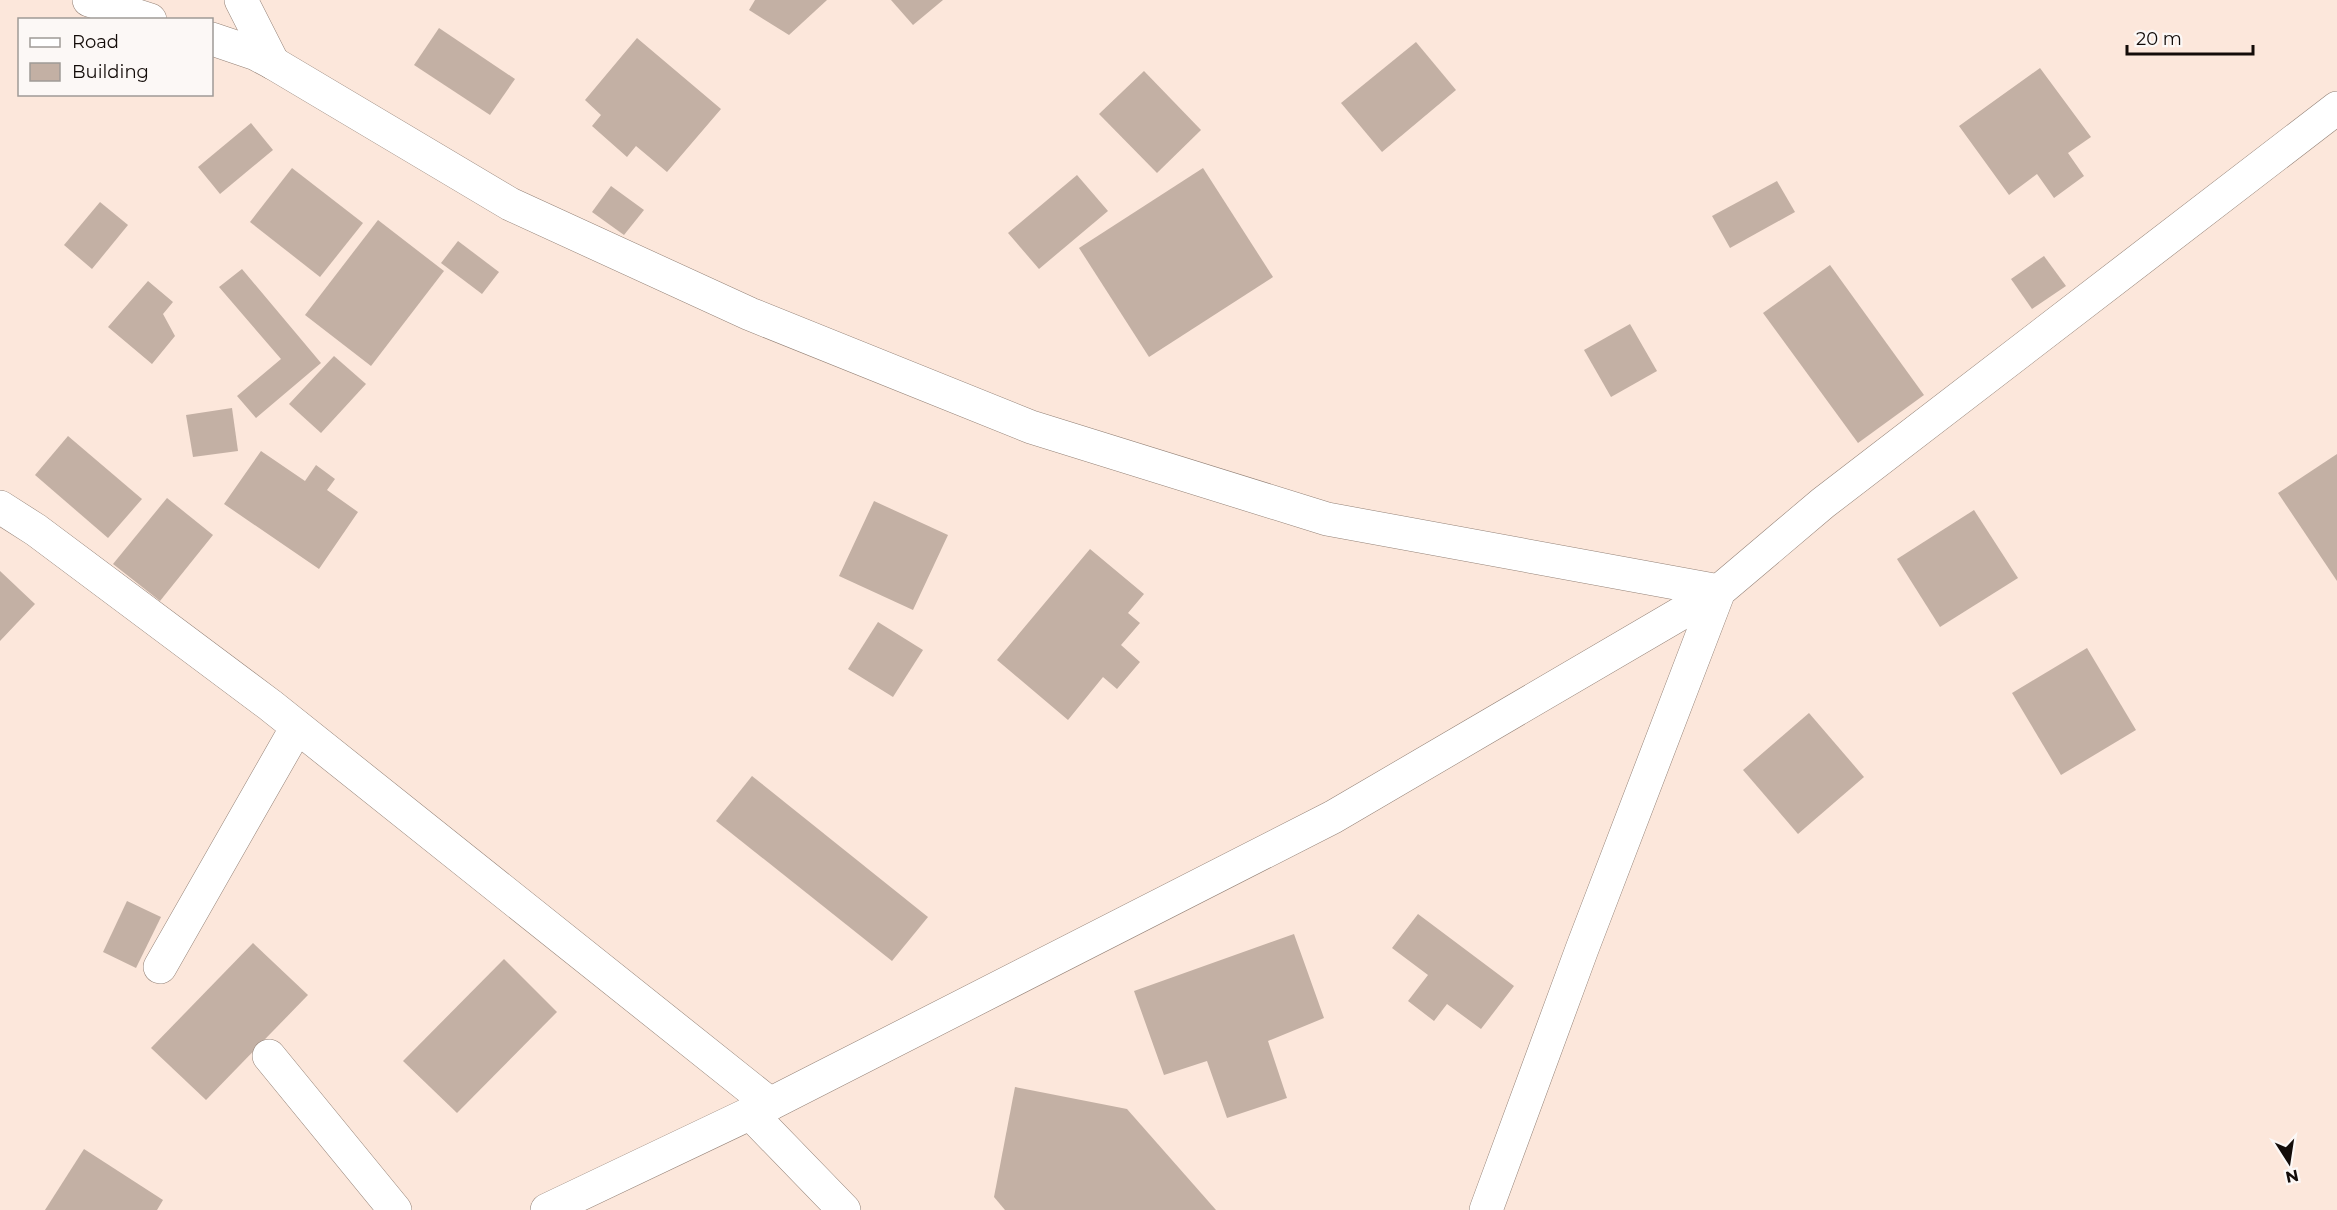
<svg xmlns="http://www.w3.org/2000/svg" width="2337" height="1210" viewBox="0 0 2337 1210" font-family="Montserrat,sans-serif">
<style>
.building{fill:#c3b0a4}
.lines{fill:none;stroke-linecap:round;stroke-linejoin:round}
.minor-casing{stroke:#948277;stroke-width:34}
.minor{stroke:#fff;stroke-width:33}
</style>
<rect width="100%" height="100%" fill="#fce7db"/>
<g class="building">
<polygon points="755,0 827,0 789,35 749,10"/>
<polygon points="891,0 943,0 913,25"/>
<polygon points="439,28 515,79 490,115 414,65"/>
<polygon points="637,38 721,109 667,172 636,146 627,157 592,126 601,115 585,100"/>
<polygon points="1416,42 1456,90 1382,152 1341,103"/>
<polygon points="2040,68 2091,137 2068,153 2084,176 2054,198 2037,174 2009,195 1959,126"/>
<polygon points="1144,71 1201,130 1157,173 1099,114"/>
<polygon points="251,123 273,150 220,194 198,167"/>
<polygon points="292,168 363,223 320,277 250,222"/>
<polygon points="1203,168 1273,277 1149,357 1079,248"/>
<polygon points="1077,175 1108,211 1039,269 1008,233"/>
<polygon points="1777,181 1795,212 1730,248 1712,216"/>
<polygon points="611,186 644,210 624,235 592,212"/>
<polygon points="100,202 128,225 92,269 64,245"/>
<polygon points="378,220 444,271 371,366 305,315"/>
<polygon points="458,241 499,272 482,294 441,263"/>
<polygon points="2044,256 2066,286 2032,309 2011,279"/>
<polygon points="1830,265 1924,395 1858,443 1763,313"/>
<polygon points="242,269 321,363 256,418 237,396 281,359 219,287"/>
<polygon points="148,281 173,302 163,314 175,336 152,364 108,327"/>
<polygon points="1630,324 1657,371 1611,397 1584,350"/>
<polygon points="334,356 366,384 321,433 289,404"/>
<polygon points="232,408 238,451 193,457 186,415"/>
<polygon points="68,436 142,499 108,538 35,475"/>
<polygon points="261,451 305,481 316,465 335,479 327,490 358,512 319,569 224,504"/>
<polygon points="2337,454 2337,581 2278,493"/>
<polygon points="167,498 213,535 160,601 113,564"/>
<polygon points="874,501 948,535 913,610 839,576"/>
<polygon points="1974,510 2018,578 1940,627 1897,559"/>
<polygon points="1090,549 1144,594 1128,613 1140,623 1121,645 1140,662 1117,689 1103,677 1068,720 997,660"/>
<polygon points="0,571 35,604 0,641"/>
<polygon points="878,622 923,650 893,697 848,669"/>
<polygon points="2087,648 2136,730 2061,775 2012,693"/>
<polygon points="1809,713 1864,777 1798,834 1743,770"/>
<polygon points="752,776 928,917 892,961 716,821"/>
<polygon points="127,901 161,917 136,968 103,952"/>
<polygon points="1418,914 1514,986 1481,1029 1447,1004 1434,1021 1408,1001 1428,975 1392,948"/>
<polygon points="1294,934 1324,1018 1268,1041 1287,1098 1227,1118 1207,1061 1164,1075 1134,991"/>
<polygon points="253,943 308,995 206,1100 151,1048"/>
<polygon points="504,959 557,1012 457,1113 403,1061"/>
<polygon points="1015,1087 1127,1109 1216,1210 1005,1210 994,1197"/>
<polygon points="84,1149 163,1200 157,1210 45,1210"/>
</g>
<g class="lines">
<g class="minor-casing">
<g id="minor">
<polyline points="89,0 150,20"/>
<polyline points="241,0 273,63"/>
<polyline points="212,39 256,54 273,63 510,204 750,314 1031,427 1327,519 1719,591"/>
<polyline points="0,507 36,530 270,705 770,1104"/>
<polyline points="160,967 297,727"/>
<polyline points="269,1056 395,1210"/>
<polyline points="750,1113 844,1210"/>
<polyline points="547,1210 770,1104 1333,817 1719,591"/>
<polyline points="1486,1210 1582,949 1719,591 1823,503 2337,108"/>
</g>
</g>
<use href="#minor" class="minor"/>
</g>
<rect x="18" y="18" width="195" height="78" fill="#fcf8f6" stroke="#9f9a97" stroke-width="1.5"/>
<rect x="30" y="38" width="30" height="9" fill="#ffffff" stroke="#9f9a97" stroke-width="1.5"/>
<text x="72" y="48" font-size="18" fill="#130c09">Road</text>
<rect x="30" y="63" width="30" height="18" fill="#c3b0a4" stroke="#9f9a97" stroke-width="1.5"/>
<text x="72" y="78" font-size="18" fill="#130c09">Building</text>
<g transform="translate(2289 1162) rotate(168)" stroke="#fcf8f6" stroke-width="4.5" paint-order="stroke">
<path d="M0-4.5L10 22L0 15L-10 22Z" fill="#130c09"/>
<text y="-9" font-size="16" font-weight="bold" text-anchor="middle" fill="#130c09">N</text>
</g>
<path d="M2127 45v9h126v-9" fill="none" stroke="#130c09" stroke-width="3"/>
<text x="2136" y="45" font-size="18" fill="#130c09" stroke="#fcf8f6" stroke-width="4.5" paint-order="stroke">20 m</text>
</svg>
